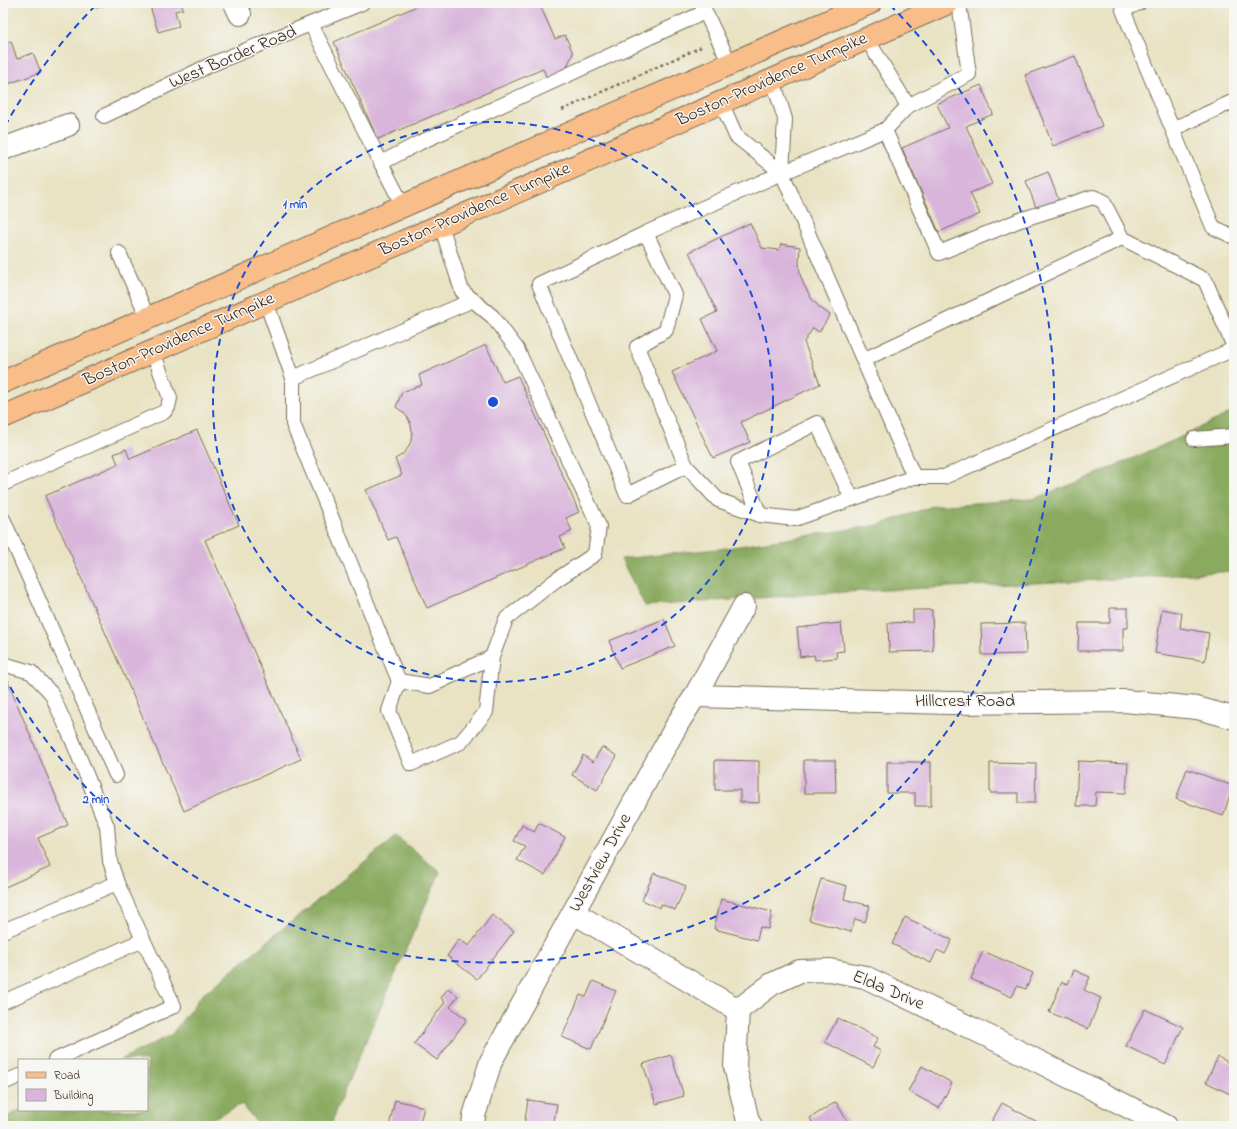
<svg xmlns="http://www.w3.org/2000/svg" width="1237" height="1129" viewBox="0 0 1237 1129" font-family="'Indie Flower',sans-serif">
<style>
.forest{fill:#89aa5e;stroke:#626a3e}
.building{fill:#d9b5dc}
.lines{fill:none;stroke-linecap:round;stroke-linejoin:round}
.lane-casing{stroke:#786b58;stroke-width:16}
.street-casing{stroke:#786b58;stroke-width:24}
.primary-casing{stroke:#786b58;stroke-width:24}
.path{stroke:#786b58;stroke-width:2.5;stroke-dasharray:3 3;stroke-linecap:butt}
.lane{stroke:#fff;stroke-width:14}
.street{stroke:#fff;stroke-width:22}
.primary{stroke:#f8bd88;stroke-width:22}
.ring{fill:none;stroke:#1d4ed8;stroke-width:2;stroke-dasharray:7 5}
.labels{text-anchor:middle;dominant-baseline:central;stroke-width:3;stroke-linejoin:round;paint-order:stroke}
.street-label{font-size:18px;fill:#3b2a1e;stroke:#f6f6f2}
.centre{fill:#1d4ed8;stroke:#f6f6f2;stroke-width:2}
.ring-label{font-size:12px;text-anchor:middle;font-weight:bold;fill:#1d4ed8;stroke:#f6f6f2;stroke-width:3;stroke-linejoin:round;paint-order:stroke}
</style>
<rect width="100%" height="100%" fill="#f6f6f2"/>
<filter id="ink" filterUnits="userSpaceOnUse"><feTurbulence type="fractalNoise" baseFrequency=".025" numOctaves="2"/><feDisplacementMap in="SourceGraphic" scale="8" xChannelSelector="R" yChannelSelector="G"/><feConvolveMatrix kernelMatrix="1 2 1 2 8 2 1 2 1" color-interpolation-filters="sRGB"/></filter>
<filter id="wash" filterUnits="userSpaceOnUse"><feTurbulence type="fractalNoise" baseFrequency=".012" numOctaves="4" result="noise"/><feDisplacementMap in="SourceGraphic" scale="16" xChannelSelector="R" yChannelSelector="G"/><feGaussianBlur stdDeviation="0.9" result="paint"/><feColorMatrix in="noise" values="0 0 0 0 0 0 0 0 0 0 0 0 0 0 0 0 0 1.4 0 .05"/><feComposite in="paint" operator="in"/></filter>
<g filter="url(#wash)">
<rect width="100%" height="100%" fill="#e9e3c4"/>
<g class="forest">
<polygon points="1234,411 1234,571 1098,580 844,592 645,606 621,559 726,548 879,525 933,506 1033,499 1078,482 1177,439"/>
<polygon points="396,836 440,872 336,1109 331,1126 259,1126 242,1104 197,1126 3,1126 3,1119 20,1110 147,1110 147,1060 120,1060 171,1035 201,996"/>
</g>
<g id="blocks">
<g class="building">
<polygon points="94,3 111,3 96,8"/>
<polygon points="149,3 181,3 183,9 175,11 179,26 158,32"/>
<polygon points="424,3 539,3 555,39 565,35 573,53 566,69 547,78 543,69 378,139 373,134 374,131 334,42"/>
<polygon points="11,41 17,59 33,53 41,72 3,86 3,44"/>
<polygon points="1075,56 1102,126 1053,146 1025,75"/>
<polygon points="981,85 993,114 966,126 992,184 970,193 980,214 939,232 902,148 948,128 937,104"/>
<polygon points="1048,172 1059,201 1037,210 1026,181"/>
<polygon points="750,223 762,248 779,250 781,244 800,247 799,262 800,274 804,285 811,298 819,307 830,315 819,332 813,328 804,342 820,384 741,422 750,442 713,458 672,372 717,351 702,319 717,312 689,252"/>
<polygon points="486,345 503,382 518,376 579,512 566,518 572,531 560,537 565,548 427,608 396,537 388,540 366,490 402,475 395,459 402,455 408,448 411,441 412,433 411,425 408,418 403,412 396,407 402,392 422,385 419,375"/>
<polygon points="197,430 239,525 205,540 301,759 184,811 45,496 118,464 114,454 126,449 130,459"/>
<polygon points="1110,608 1128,608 1128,628 1123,628 1123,651 1078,651 1079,623 1110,623"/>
<polygon points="1162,609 1182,613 1180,628 1209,633 1205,661 1155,653"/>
<polygon points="913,610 932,610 933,651 889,652 888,623 913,622"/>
<polygon points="664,619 675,646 620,668 609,641"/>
<polygon points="841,623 844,651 836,652 837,658 815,660 814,655 800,657 797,628"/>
<polygon points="1025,623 1026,654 982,655 981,624"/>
<polygon points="7,680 68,825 38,838 50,867 3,888 3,682"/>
<polygon points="602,747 617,756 597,790 572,775 583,755 593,762"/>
<polygon points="715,760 759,761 759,803 740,802 740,790 715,790"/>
<polygon points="804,760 835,760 836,793 804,793"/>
<polygon points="1078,761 1128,763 1126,793 1096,792 1095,806 1076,806"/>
<polygon points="887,762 931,762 931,806 915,806 915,793 887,793"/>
<polygon points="990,763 1036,764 1035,803 1018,803 1018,793 990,793"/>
<polygon points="1187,769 1233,786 1223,816 1176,799"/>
<polygon points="539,823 565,837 545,875 517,860 525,846 514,841 522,825 534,832"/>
<polygon points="654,873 686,886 675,910 661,904 660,908 642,900"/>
<polygon points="821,879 847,886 844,899 870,906 865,922 855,919 851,932 809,920"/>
<polygon points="721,899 772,912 768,929 760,927 757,940 714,929"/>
<polygon points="492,915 514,931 477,979 447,956 459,939 469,946"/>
<polygon points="905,917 952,940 945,954 937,950 931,963 892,944"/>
<polygon points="983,951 1033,973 1026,989 1017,986 1012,997 971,979"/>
<polygon points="1074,970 1090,977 1084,990 1101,998 1088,1029 1049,1012 1062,982 1068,984"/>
<polygon points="593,981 616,991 591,1049 562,1037 580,995 586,997"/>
<polygon points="448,988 458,996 450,1007 467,1019 437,1060 414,1044 445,1002 441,998"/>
<polygon points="1145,1009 1183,1027 1165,1065 1126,1046"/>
<polygon points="838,1018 878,1038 873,1047 881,1051 873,1067 825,1042"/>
<polygon points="671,1055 684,1096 656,1104 643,1064"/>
<polygon points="1218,1057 1234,1065 1234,1096 1206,1082"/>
<polygon points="922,1066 952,1083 939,1108 908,1091"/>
<polygon points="395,1100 424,1107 419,1126 389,1126"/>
<polygon points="528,1100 557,1104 553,1126 524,1126"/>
<polygon points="836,1102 850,1126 814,1126 810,1118"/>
<polygon points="1002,1103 1045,1126 989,1126"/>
</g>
</g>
</g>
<g filter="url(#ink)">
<use href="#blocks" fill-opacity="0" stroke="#786b58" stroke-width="1"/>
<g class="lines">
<g class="lane-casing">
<g id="lane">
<polyline points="701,3 730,64"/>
<polyline points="1139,3 1123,10 1213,227 1234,237"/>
<polyline points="311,24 381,163"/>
<polyline points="867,39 908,106"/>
<polyline points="721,102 736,136 782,173"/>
<polyline points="104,116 212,64 362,3"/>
<polyline points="1173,129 1234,101"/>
<polyline points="885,130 908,106 969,74 959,3"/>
<polyline points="403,206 381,163 419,143 705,12"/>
<polyline points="646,233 675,295 666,330 637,347 686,466 718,500 760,515 795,519 914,477 782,173 785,119 773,80"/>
<polyline points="1122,238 1205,280 1234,347"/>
<polyline points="119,253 148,318"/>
<polyline points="266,302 293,378 293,424 399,681 389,711 411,764 461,742 486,712 492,657 506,619 556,580 595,554 599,526 517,349 493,317 462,291 441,225"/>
<polyline points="293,378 473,300"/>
<polyline points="1194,439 1234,436"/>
<polyline points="686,466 627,495 539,284 646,233 782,173 885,130 939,253 1020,220 1093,197 1103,201 1122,238 863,360"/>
<polyline points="914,477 944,477 1234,349"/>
<polyline points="3,484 164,412 168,407 170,398 153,352"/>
<polyline points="760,515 738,462 817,423 852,499"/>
<polyline points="3,519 116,775"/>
<polyline points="3,664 31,672 51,693 71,737 107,826 110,861 117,883"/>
<polyline points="399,681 430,686 492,657"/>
<polyline points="3,931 117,883 174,1006 55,1060"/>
<polyline points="3,1002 143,940"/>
<polyline points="3,1083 19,1076"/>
</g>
</g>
<g class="street-casing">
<g id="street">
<polyline points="235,3 240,14"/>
<polyline points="3,149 68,125"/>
<polyline points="695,696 950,703 1125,701 1197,708 1234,718"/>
<polyline points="574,913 738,1010 772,984 800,971 830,970 865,977 996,1040 1166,1126"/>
<polyline points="738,1010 735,1067 748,1121 751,1126"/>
<polyline points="473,1126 474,1116 491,1061 678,723 695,696 744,606"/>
</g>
</g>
<g class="primary-casing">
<g id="primary">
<polyline points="3,382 403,206 870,3"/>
<polyline points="3,417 948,3"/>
</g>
</g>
<polyline class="path" points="562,110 701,47"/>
<use href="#lane" class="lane"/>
<use href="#street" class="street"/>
<use href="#primary" class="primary"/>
</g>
</g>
<g class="ring">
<circle cx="493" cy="402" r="280"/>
<path d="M5 126A561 561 0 0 1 96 5M890 5A561 561 0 1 1 5 678"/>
</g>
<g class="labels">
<g class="street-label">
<text transform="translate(233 58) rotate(-23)">West Border Road</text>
<text transform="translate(772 80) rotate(-24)">Boston-Providence Turnpike</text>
<text transform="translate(475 210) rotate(-24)">Boston-Providence Turnpike</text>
<text transform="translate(179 340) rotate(-24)">Boston-Providence Turnpike</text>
<text x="965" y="702">Hillcrest Road</text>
<text transform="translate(601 863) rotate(-61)">Westview Drive</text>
<text transform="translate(888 991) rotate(23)">Elda Drive</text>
</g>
</g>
<circle cx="493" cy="402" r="6" class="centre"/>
<g class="ring-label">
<text x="295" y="208">1 min</text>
<text x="96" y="803">2 min</text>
</g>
<rect width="1237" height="1129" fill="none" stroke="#f6f6f2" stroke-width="16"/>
<rect x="18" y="1059" width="130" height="52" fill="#f6f6f2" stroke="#aba49d"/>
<rect x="26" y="1072" width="20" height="6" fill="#f8bd88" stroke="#aba49d"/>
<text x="54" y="1079" font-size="12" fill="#3b2a1e">Road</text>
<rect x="26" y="1089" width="20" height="12" fill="#d9b5dc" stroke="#aba49d"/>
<text x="54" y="1099" font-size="12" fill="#3b2a1e">Building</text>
</svg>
